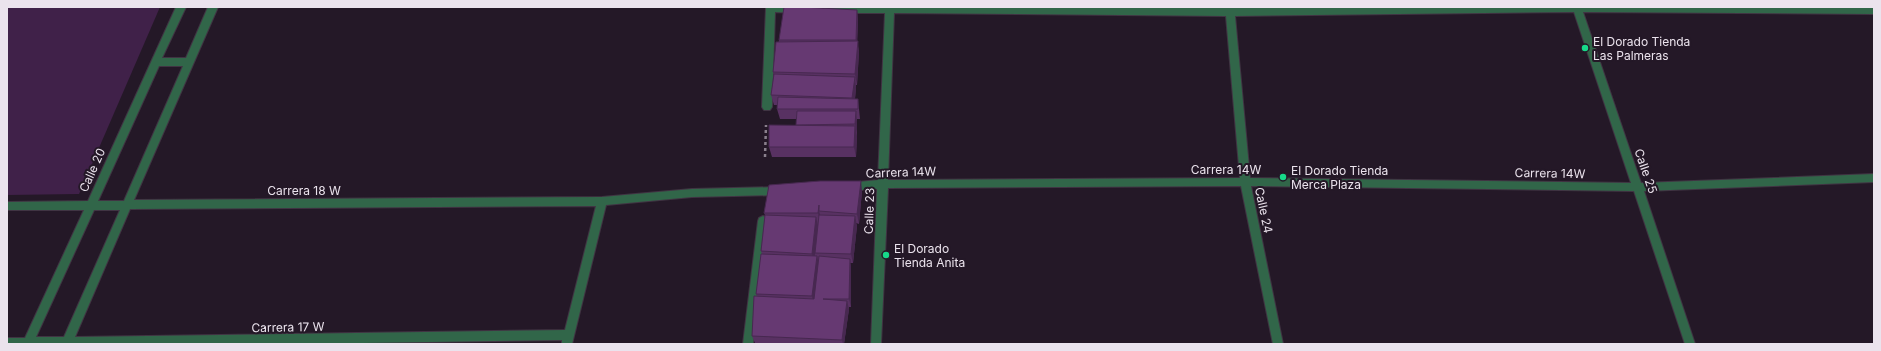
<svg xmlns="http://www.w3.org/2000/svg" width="1881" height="351" viewBox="0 0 1881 351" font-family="Inter,sans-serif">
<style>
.green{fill:#402149}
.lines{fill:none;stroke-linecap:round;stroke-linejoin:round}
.lane-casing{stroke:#403443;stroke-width:2}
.street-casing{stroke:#403443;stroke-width:2}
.path{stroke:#8a808d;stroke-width:2.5;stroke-dasharray:3 3;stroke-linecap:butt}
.lane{fill:#316649;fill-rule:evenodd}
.street{fill:#316649;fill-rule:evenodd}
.wall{fill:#583162}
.shaded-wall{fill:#472850}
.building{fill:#663972;stroke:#472850}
.poi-dot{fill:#17d989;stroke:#241827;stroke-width:1.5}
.labels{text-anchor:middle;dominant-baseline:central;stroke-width:4;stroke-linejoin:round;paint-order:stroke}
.poi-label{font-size:12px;fill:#ebe3ed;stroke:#241827;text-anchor:start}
.street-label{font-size:12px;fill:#ebe3ed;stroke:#241827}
</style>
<rect width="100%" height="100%" fill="#241827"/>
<polygon class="green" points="7,7 160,7 79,194 7,195"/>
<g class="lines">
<g class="lane-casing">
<polygon id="lane" points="763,216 767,218 768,221 753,344 743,344 758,221 759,218"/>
</g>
<g class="street-casing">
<g id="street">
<path d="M176 7H186L162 58H186L208 7H218L134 200 602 197 692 189 780 187 784 188 785 191 784 194 780 195 692 197 606 205 572 344H562V340L299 344H7V338H25L84 210H7V202L88 201ZM159 66H183L124 201H98ZM596 206 565 330 75 337 130 209ZM94 210H120L64 337H36Z"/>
<polygon points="766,7 799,7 801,9 796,13 775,12 772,107 770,110 764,110 762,107"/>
<path d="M825 7 1226 8 1225 7H1235V8L1874 7V14L1583 12 1641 183 1874 174V182L1644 191 1695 344H1685L1634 191 1251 186 1283 344H1273L1241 186 888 188 881 344H871L877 189 848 191 844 190 843 187 844 184 848 183 878 180 885 13H828L825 12ZM1574 12 1631 183 1250 178 1235 16ZM894 13 1226 16 1240 178 888 180Z"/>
</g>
</g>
<polyline class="path" points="765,157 766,125"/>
<use href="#lane" class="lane"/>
<use href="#street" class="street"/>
</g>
<g class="wall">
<polygon points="857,10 858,22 857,41 859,52 857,85 856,85 856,88 855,99 858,99 860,119 857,119 857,136 856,157 772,157 769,147 796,125 796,119 780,119 777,109 777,105 774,105 771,95 774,75 773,72 779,40"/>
<polygon points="862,191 859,224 856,223 857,226 853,263 850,263 851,267 851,307 849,307 849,309 844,344 755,343 752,336 757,296 756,294 762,254 761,251 765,215 764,213"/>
</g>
<g class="shaded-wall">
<polygon points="857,10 858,22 857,51 856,40"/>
<polygon points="858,41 859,52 857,85 855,74"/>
<polygon points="855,77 856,88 854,108 852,98"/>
<polygon points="856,111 857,122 857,134 855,124"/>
<polygon points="855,126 857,136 856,157 854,147"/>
<polygon points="861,181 862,191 859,224 857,214"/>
<polygon points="819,205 819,211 821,218 820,222 818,213"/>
<polygon points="855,216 857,226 853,263 851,254"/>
<polygon points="816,217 818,226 814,263 812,254"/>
<polygon points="817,256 819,265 814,305 812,296"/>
<polygon points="850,259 851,267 851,307 849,299"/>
<polygon points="847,301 849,309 844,344 843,344 842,340"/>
</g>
<g class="building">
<polygon points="784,7 801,7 857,10 856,40 779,40"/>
<polygon points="858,41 855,74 773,72 776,42"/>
<polygon points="774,74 855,77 852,98 771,95"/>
<polygon points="778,97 858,99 858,109 777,109"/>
<polygon points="797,111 856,111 855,124 796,125"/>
<polygon points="769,125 855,126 854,147 769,147"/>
<polygon points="820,181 861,181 857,214 819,211 819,205 818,213 764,213 769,185"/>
<polygon points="765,215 816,217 812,254 761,251"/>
<polygon points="819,215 855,216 851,254 815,253"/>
<polygon points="761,254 817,256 812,296 756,294"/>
<polygon points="819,256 850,259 849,299 823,299 847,301 842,340 752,336 754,296 814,299"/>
</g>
<g class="poi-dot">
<circle cx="1585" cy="48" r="4"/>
<circle cx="1283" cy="177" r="4"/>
<circle cx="886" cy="255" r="4"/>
</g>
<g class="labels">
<g class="poi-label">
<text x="1593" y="41">El Dorado Tienda<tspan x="1593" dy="14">Las Palmeras</tspan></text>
<text x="1291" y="170">El Dorado Tienda<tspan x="1291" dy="14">Merca Plaza</tspan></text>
<text x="894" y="248">El Dorado<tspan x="894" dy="14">Tienda Anita</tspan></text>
</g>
<g class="street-label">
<text x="1226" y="169">Carrera 14W</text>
<text transform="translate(92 170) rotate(-66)">Calle 20</text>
<text transform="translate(1646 171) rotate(71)">Calle 25</text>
<text transform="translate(901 172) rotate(-2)">Carrera 14W</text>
<text transform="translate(1550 173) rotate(1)">Carrera 14W</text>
<text x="304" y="190">Carrera 18 W</text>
<text transform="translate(1264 210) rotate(78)">Calle 24</text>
<text transform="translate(869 211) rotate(-88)">Calle 23</text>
<text transform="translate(288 327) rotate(-1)">Carrera 17 W</text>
</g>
</g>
<rect width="1881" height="351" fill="none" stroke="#ebe3ed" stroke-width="16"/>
</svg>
